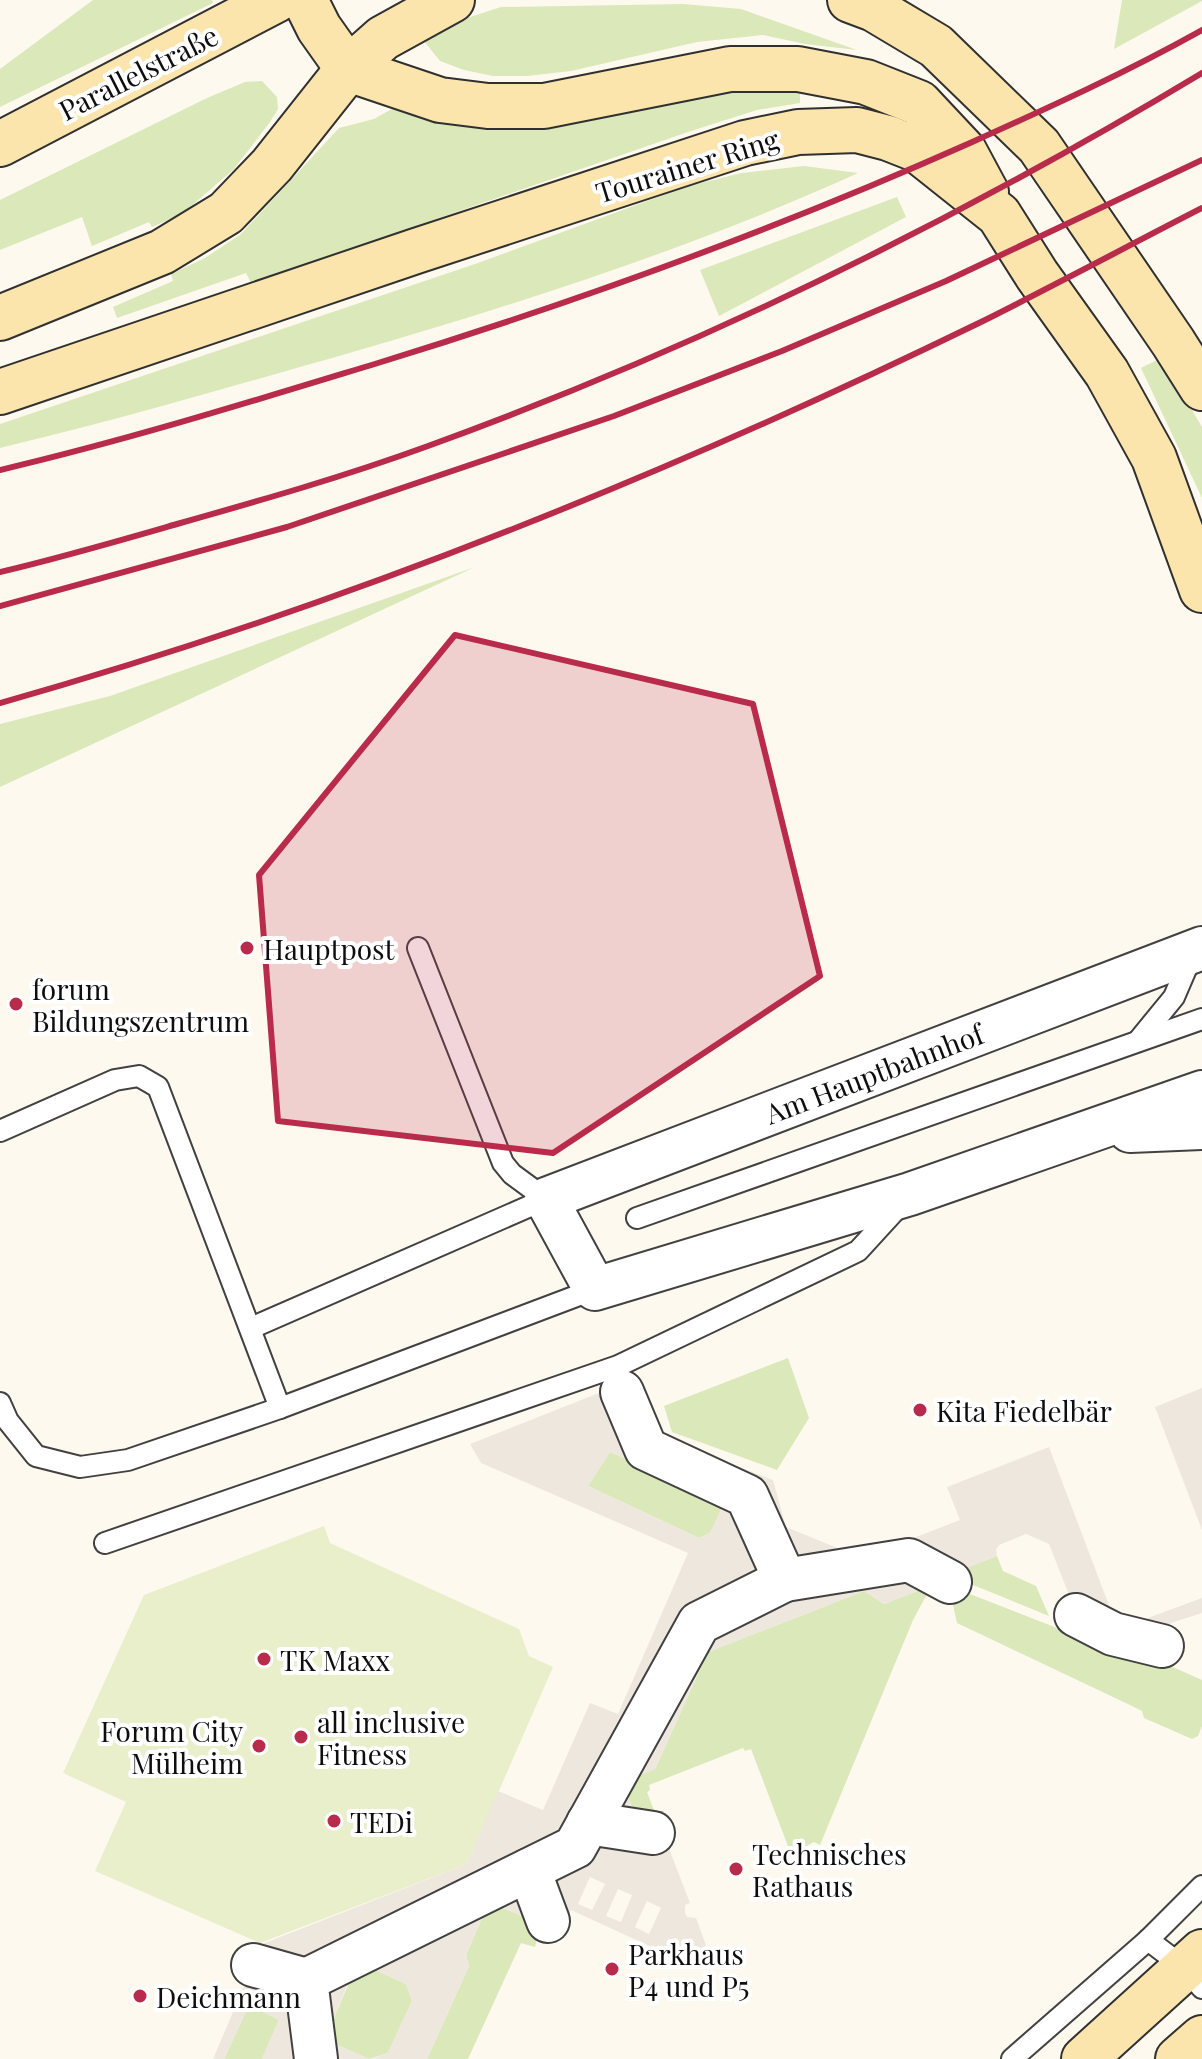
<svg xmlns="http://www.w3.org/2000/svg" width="1202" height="2059" viewBox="0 0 1202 2059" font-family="'Playfair Display',serif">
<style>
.green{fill:#dae8ba}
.pitch{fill:#e9efcb}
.plaza{fill:#eee7de;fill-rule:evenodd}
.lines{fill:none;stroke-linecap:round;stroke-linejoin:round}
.lane-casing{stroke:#414141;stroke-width:24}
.street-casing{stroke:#414141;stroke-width:46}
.secondary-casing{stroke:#303030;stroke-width:48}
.lane{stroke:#fff;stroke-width:20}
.street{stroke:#fff;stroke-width:42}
.secondary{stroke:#fce5ac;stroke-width:44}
.rail{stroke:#b82b4b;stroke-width:6}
.marked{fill:#b82b4b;fill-opacity:0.2;stroke:#b82b4b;stroke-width:6;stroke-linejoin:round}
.poi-dot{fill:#b82b4b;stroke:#fff;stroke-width:3}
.labels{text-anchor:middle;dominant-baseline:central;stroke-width:8;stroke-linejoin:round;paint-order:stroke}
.street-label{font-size:28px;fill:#0e0e0e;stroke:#fff}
.poi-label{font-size:28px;fill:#0e0e0e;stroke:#fff;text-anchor:start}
</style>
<rect width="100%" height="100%" fill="#fef9ef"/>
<g class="green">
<polygon points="93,0 212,0 213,3 0,107 0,69"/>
<polygon points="1122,0 1202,0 1202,1 1114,49"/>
<polygon points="683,4 741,9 857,50 805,44 763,35 697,42 571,71 527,76 493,76 464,70 440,61 424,41 461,20 501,7"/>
<polygon points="262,81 277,97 278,109 270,122 234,169 182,214 152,227 149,222 92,246 82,217 0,250 0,200 207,98 245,82"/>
<polygon points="800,86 800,103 757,110 688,132 251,283 246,273 117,318 113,307 173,281 171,274 205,258 241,234 339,128 374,119 406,101 562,124 605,117 721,88"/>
<path d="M804 166 858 173C691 249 515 305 339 356 226 388 114 421 0 448V424L478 263 688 186 742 173Z"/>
<polygon points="897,197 906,217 719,316 700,270"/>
<polygon points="1161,358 1202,427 1202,498 1141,368"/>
<polygon points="475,567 0,787 0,724 110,696"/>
<polygon points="788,1358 809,1418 777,1470 672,1432 664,1406"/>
<polygon points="610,1452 717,1500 722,1509 710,1533 699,1538 588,1486"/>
<polygon points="997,1556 1003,1571 1036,1586 1049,1616 956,1578 958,1571"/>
<polygon points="952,1587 1057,1628 1072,1622 1202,1680 1202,1726 1198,1736 1192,1739 1144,1718 1142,1711 1132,1706 957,1623 950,1591"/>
<polygon points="920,1590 927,1594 913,1620 820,1845 814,1842 791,1854 751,1749 745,1751 743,1748 649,1785 650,1790 647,1792 657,1818 635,1814 628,1797 637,1776 655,1769 708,1652 864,1591 884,1604"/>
<polygon points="501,1907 533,1921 538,1936 535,1947 521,1943 468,2059 427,2059 469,1966 466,1955 482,1918"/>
<polygon points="371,1968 406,1984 412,2001 388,2053 369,2059 335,2044 329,2029 353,1974"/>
<polygon points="249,2005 279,2020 262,2059 224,2059"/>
</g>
<polygon class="pitch" points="324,1526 330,1543 519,1629 529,1656 553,1667 467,1864 260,1943 95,1871 126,1802 63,1773 144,1595"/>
<g class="plaza">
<path d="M639 1377 663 1438 773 1480 786 1527 862 1558 960 1520 947 1487 1049 1447 1118 1629 1202 1598V1613L1171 1623 1157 1660 1134 1654 1082 1628 1049 1544 1026 1534 999 1545 996 1550 997 1556 954 1573 945 1593 934 1596 920 1590 884 1604 864 1591 708 1652 655 1769 637 1776 628 1797 635 1814 657 1818 659 1822 654 1825 653 1833 660 1839 665 1838 690 1903 685 1905V1913L687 1917 696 1918 709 1953 684 1962 571 1910 562 1932 557 1919 544 1924 549 1941 538 1936 533 1921 501 1907 482 1918 466 1955 469 1966 427 2059H371L388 2053 412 2001 406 1984 371 1968 352 1974 329 2029 335 2044 369 2059H262L279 2020 249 2005 224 2059H213L262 1944 467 1864 498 1791 543 1810 590 1703 618 1714 688 1553 481 1463 470 1444ZM610 1452 717 1500 721 1509 710 1533 699 1538 588 1486ZM590 1877 605 1884 592 1910 578 1904ZM618 1889 632 1895 621 1922 606 1916ZM647 1901 661 1908 649 1934 635 1927Z"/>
<polygon points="1202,1388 1202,1530 1155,1407"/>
</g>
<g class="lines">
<g class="lane-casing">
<g id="lane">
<polyline points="418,948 503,1163 512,1174 546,1199"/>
<polyline points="1138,1041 1174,997 1192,955"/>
<polyline points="0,1131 115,1080 139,1076 158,1087 280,1408"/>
<polyline points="637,1218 1202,1019"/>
<polyline points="251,1328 546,1199"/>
<polyline points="0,1403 8,1421 36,1456 80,1467 128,1460 280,1408 595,1289"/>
<polyline points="105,1543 618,1366 858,1251 901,1204"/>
<polyline points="1148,1940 1185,1968 1202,1988"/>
<polyline points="1012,2059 1148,1940 1202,1886"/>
</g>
</g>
<g class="street-casing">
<g id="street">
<polyline points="1202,948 546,1199 595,1289 910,1194 1202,1092"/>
<polyline points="1130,1131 1202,1128"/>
<polyline points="622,1392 646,1449 747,1496 785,1580 909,1560 950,1582"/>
<polyline points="1076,1615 1113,1634 1162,1646"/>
<polyline points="588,1823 653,1833"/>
<polyline points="529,1870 548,1921"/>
<polyline points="253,1965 306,1980"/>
<polyline points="316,2059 306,1980 575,1847 699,1623 785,1580"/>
</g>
</g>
<g class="secondary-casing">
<g id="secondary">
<polyline points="305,0 319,28 348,69 440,100 488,106 544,106 730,69 798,69 866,82 919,103 964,151 986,192"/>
<polyline points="850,0 874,9 936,46 1039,146 1173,342 1202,388"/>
<polyline points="0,144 276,0"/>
<polyline points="0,318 162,252 226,213 272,165 348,69 383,38 452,0"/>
<polyline points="0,392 416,251 745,143 798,132 857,130 888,138 916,149 999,215 1037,275 1107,373 1154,458 1202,590"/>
<polyline points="1084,2059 1202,1952"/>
<polyline points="1178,2059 1202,2038"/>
</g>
</g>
<use href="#lane" class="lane"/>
<use href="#street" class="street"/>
<use href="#secondary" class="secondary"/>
<g class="rail">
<path d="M0 470C128 440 253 401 378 363 580 301 777 229 970 143 1048 108 1127 72 1202 30"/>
<path d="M0 572C60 558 118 541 177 524 262 500 346 476 428 446 698 348 956 221 1202 73"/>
<polyline points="0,606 287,527 614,416 782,351 946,281 1202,160"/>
<path d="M0 703C338 608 665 476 981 322 1055 285 1128 246 1202 208"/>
</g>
</g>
<path class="marked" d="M455 635 753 704 820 976 553 1153 278 1121 259 875Z"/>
<g class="poi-dot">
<circle cx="247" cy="948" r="8"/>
<circle cx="16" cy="1004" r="8"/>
<circle cx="920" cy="1410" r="8"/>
<circle cx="264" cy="1659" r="8"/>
<circle cx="301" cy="1737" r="8"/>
<circle cx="259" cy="1746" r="8"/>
<circle cx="334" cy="1821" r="8"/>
<circle cx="736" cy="1869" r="8"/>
<circle cx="612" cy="1969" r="8"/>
<circle cx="140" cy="1996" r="8"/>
</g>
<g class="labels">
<g class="street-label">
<text transform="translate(138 72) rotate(-27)">Parallelstraße</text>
<text transform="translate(687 165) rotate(-17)">Tourainer Ring</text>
<text transform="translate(874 1073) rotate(-21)">Am Hauptbahnhof</text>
</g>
<g class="poi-label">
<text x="263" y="948">Hauptpost</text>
<text x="32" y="988">forum<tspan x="32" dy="32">Bildungszentrum</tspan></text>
<text x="936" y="1410">Kita Fiedelbär</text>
<text x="280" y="1659">TK Maxx</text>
<text x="317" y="1721">all inclusive<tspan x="317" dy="32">Fitness</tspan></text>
<text x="243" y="1730" text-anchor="end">Forum City<tspan x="243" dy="32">Mülheim</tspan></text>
<text x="350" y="1821">TEDi</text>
<text x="752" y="1853">Technisches<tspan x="752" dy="32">Rathaus</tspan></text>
<text x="628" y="1953">Parkhaus<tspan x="628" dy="32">P4 und P5</tspan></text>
<text x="156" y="1996">Deichmann</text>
</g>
</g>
</svg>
